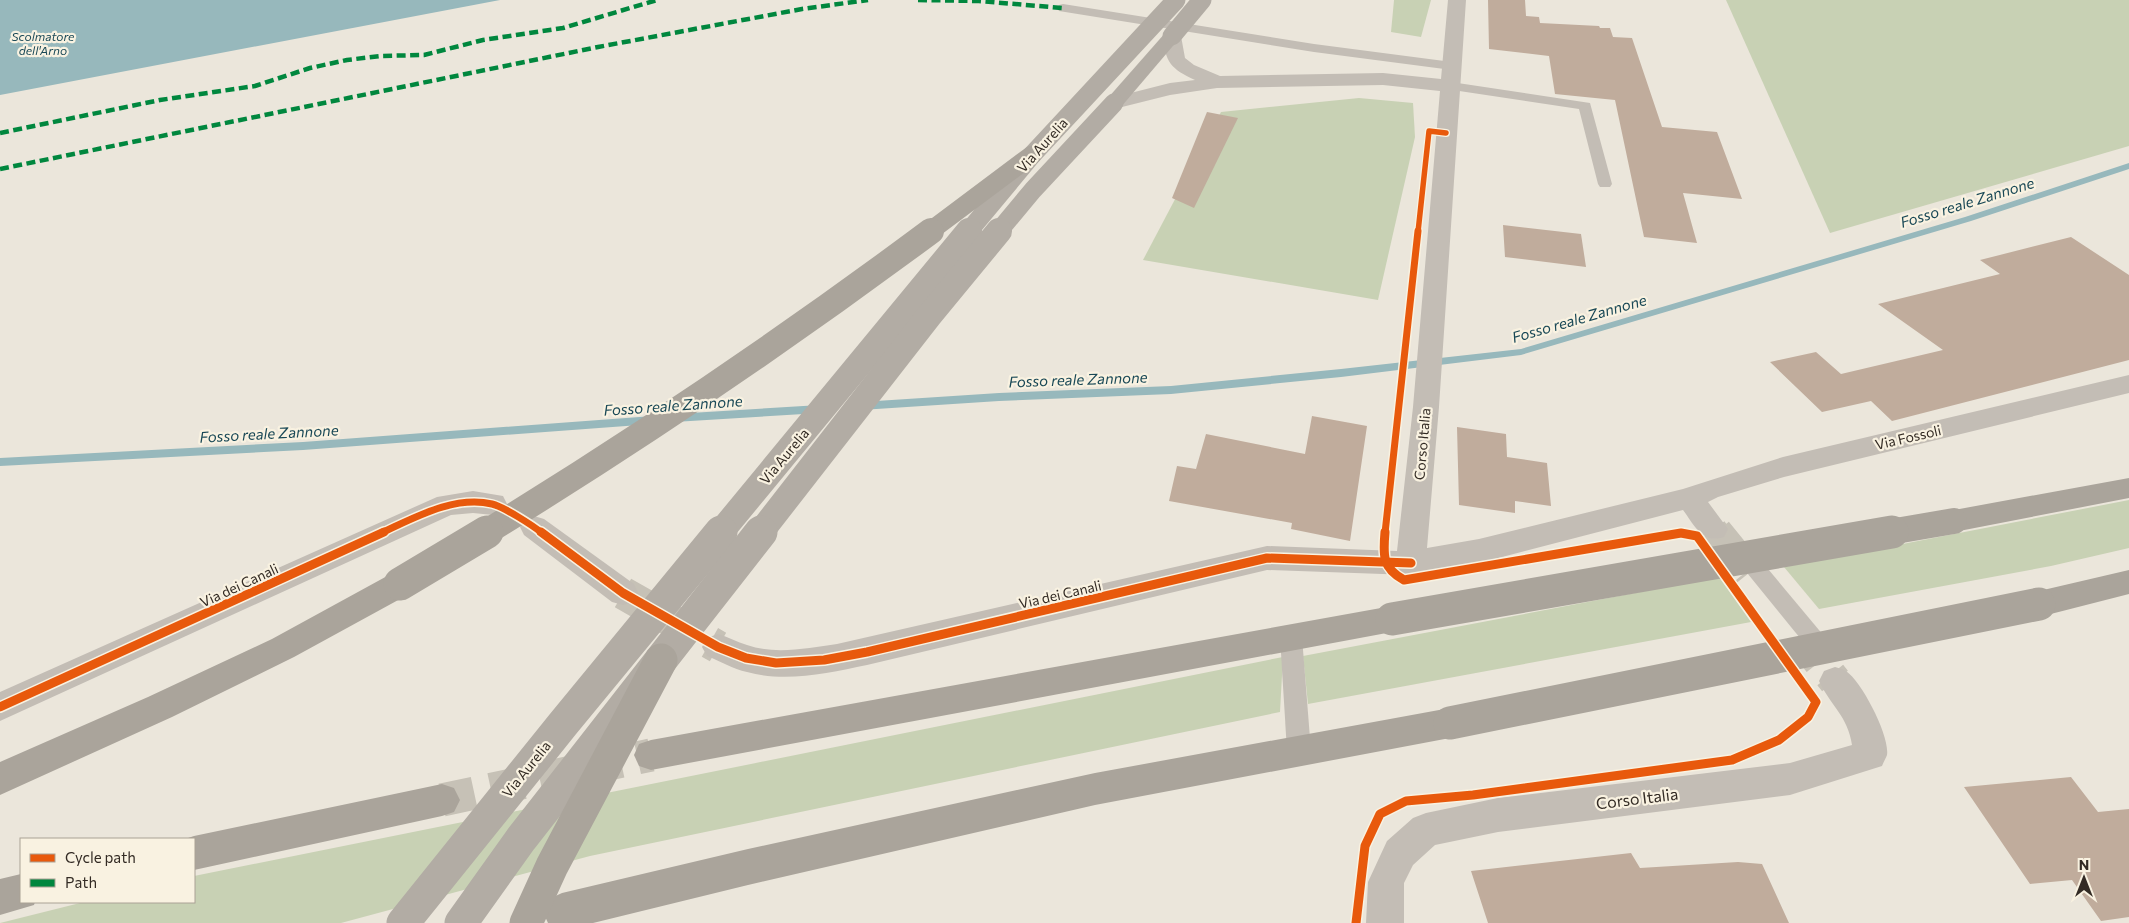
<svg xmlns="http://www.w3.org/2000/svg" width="2129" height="923" viewBox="0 0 2129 923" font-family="Commissioner,sans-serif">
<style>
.green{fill:#c8d1b4}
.water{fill:#97b8bc}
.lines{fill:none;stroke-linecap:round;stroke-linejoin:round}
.stream{fill:#97b8bc;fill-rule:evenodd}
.building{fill:#c0ac9c}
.street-tunnel-far1{stroke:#c6c1b6;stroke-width:26;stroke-dasharray:26 12;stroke-linecap:butt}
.street-tunnel{stroke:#c6c1b6;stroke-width:33;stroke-dasharray:33 17;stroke-linecap:butt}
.highway-tunnel{stroke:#c6c1b6;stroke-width:33;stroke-dasharray:33 17;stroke-linecap:butt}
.lane{fill:#c3bdb5;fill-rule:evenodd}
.street{fill:#c3bdb5;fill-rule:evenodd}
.primary{fill:#b2aca4;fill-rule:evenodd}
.highway{fill:#aaa49b;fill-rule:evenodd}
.primary-bridge-far2{stroke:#b2aca4;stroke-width:19}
.primary-bridge-far1{stroke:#b2aca4;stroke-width:26}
.primary-bridge{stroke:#b2aca4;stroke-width:33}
.highway-bridge-far2{stroke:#aaa49b;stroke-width:19}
.highway-bridge-far1{stroke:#aaa49b;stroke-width:26}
.highway-bridge{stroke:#aaa49b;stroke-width:33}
.quiet{stroke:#00873e;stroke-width:4.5;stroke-dasharray:9 4.5;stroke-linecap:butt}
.cycleway-far2-casing{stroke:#f9f2e1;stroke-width:8}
.cycleway-far1-casing{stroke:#f9f2e1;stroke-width:10}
.cycleway-casing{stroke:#f9f2e1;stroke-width:12}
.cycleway-far2{stroke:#e8590c;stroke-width:5.5}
.cycleway-far1{stroke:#e8590c;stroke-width:7}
.cycleway{stroke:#e8590c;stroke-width:9}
.labels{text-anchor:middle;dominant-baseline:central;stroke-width:4.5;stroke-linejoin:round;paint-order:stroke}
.far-water-label{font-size:12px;font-style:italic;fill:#194856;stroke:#f9f2e1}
.street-label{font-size:14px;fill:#332b24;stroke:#f9f2e1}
.water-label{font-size:15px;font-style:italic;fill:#194856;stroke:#f9f2e1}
.near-street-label{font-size:16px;fill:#332b24;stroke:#f9f2e1}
</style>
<rect width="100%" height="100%" fill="#ebe6db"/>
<g class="green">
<polygon points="1394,0 1431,0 1421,37 1391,32"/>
<polygon points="1726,0 2129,0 2129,146 1830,233"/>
<polygon points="1359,98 1413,103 1415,137 1378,300 1143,260 1221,112"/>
<polygon points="2129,500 2129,548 2051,566 1819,609 1784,567"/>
<polygon points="1719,577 1751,622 1308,704 1303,656"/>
<polygon points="1283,657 1280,712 590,856 341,923 0,923 84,902 194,902 194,876"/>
</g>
<polygon class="water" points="0,0 500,0 0,95"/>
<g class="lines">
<g class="stream">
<polygon points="2129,163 2129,169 1971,221 1521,355 1341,377 1171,394 999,401 861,410 856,406 861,402 999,393 1171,386 1341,369 1521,349 1965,217"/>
<polygon points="820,405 825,409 820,413 674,422 669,418 674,414"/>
<polygon points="653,416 658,420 653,424 303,450 0,466 0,458 303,442"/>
</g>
</g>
<g class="building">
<polygon points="1488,0 1525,0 1526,16 1539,17 1540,23 1599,26 1600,28 1610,28 1613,37 1632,38 1662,127 1717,132 1742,199 1683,193 1697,243 1644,237 1615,100 1555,94 1549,56 1489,49"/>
<polygon points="1207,112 1238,118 1194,208 1172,198"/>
<polygon points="1503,225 1581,234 1586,267 1505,257"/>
<polygon points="2071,237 2129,275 2129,360 1892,421 1871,401 1822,412 1770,362 1816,352 1841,374 1943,350 1878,304 2000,274 1980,260"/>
<polygon points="1312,416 1367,426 1350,541 1291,529 1292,523 1169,501 1177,466 1196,469 1206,434 1305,454"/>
<polygon points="1457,427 1506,434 1507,457 1547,463 1551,506 1515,501 1515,513 1459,505"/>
<polygon points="2071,777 2098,812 2129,809 2129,917 2101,921 2072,880 2030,884 1964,787"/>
<polygon points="1631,853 1640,868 1738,862 1762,864 1789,923 1488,923 1471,871"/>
</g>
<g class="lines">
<polyline class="street-tunnel-far1" points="1714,529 1717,533"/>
<g class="street-tunnel">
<polyline points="1716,532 1749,573"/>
<polyline points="623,593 718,647"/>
<polyline points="1799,636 1835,681"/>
</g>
<polyline class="highway-tunnel" points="442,800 651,755"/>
<g class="lane">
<polygon points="1063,4 1314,44 1452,62 1458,66 1452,70 1314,52 1059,11 1057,8 1059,5"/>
<polygon points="1451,82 1590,103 1612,184 1610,187 1600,187 1598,184 1579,109 1446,89 1444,86"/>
<polygon points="1746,549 1753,551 1829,642 1832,648 1829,654 1821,657 1813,654 1739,563 1736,557 1739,551"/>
<polygon points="1291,628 1299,631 1302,637 1311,751 1307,758 1299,761 1291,758 1287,751 1280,637 1283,631"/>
</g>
<g class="street">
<path d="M1448 0H1466L1439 407 1427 548 1479 539 1683 489 1783 457 2129 375V393L1784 477 1718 497 1708 502 1728 529 1724 537C1702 544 1695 526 1683 510L1479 563 1411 575 1267 570 867 665C828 673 786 683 747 672 733 669 720 661 707 656L702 647 707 638 718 634C728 637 737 642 747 645 775 655 809 648 837 644L1267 546 1397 551 1413 407 1440 91 1383 85 1217 88 1170 95 1114 109 1107 107 1104 103 1107 99 1170 83 1195 80C1171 69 1165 62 1163 36L1166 32 1172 31 1178 32 1181 36 1185 58 1194 65 1220 76 1383 73 1441 79Z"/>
<polygon points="473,491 503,496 507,504 503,512 493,515 473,513 451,515 0,721 0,692 437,497"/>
<polygon points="534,516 544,519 634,584 638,593 634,602 623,605 612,602 524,535 520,527 524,519"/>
<path d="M1835 667C1838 668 1843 669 1846 671 1862 682 1890 736 1887 755 1886 758 1883 763 1882 766L1790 795 1498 832 1435 845 1413 865 1404 883V923H1366L1368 882 1387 841 1413 818 1426 813 1498 798 1790 763 1852 745C1848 716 1830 705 1819 681L1824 671Z"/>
</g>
<polygon class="primary" points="1172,31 1178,32 1181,36 1178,40 1121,107 1114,109 1107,107 1104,103 1107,99 1166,32"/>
<g class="highway">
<polygon points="2129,478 2129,498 1954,532 1944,529 1940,521 1944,513 1954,510"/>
<polygon points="2129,570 2129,594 2039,617 2028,613 2024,604 2028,595 2039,591"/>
<polygon points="400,572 411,575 415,584 411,593 294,657 172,717 0,795 0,762 148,697 272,639 389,575"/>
<polygon points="1392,606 1403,610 1407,619 1403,628 1392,632 651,770 639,766 634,755 639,744 651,740"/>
<polygon points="1450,708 1462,713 1467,723 1462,733 1450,738 1095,805 748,885 593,923 548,923 543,912 549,899 562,893 748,849 1095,773"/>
<polygon points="442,784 454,788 460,800 454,812 442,816 194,870 194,839 185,839 194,836"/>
<polygon points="21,874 21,902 35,902 34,905 0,915 0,879"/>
</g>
<g class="primary-bridge-far2">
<polyline points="1172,36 1202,0"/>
<polyline points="968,232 1032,155 1176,0"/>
<polyline points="998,232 1033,190 1114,103"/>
</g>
<g class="primary-bridge-far1">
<polyline points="720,533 969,231"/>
<polyline points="760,533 929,316 999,231"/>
</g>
<g class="primary-bridge">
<polyline points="403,923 563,724 721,532"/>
<polyline points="461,923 521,839 761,532"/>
</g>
<polyline class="highway-bridge-far2" points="929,232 1032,155"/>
<g class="highway-bridge-far1">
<path d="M485 533C638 439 786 339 931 231"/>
<polyline points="1884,533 1954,521"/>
</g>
<g class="highway-bridge">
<polyline points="400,584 487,532"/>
<polyline points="1392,619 1892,532"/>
<polyline points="1450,723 2039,604"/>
<polyline points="526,923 552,866 661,660"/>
</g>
<g class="quiet">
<polyline points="918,0 979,1 1063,8"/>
<polyline points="0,133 160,100 255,86 310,68 347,60 380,56 424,55 483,40 563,28 657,0"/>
<polyline points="0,169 598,47 802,9 868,0"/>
</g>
<g class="cycleway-far2-casing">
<polyline id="cycleway-far2" points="1418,232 1429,131 1446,133"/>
</g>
<g class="cycleway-far1-casing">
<g id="cycleway-far1">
<path d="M381 533C414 518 454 495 492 504 504 507 532 525 542 533"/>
<polyline points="1385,533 1418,231"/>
</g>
</g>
<g class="cycleway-casing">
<g id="cycleway">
<polyline points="541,532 623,593 718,647 746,658 776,663 824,660 867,652 1267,558 1411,563"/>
<polyline points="0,707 384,532"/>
<path d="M1356 923 1365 846 1380 814 1406 801 1473 795 1732 760 1779 740 1808 717 1816 702 1697 536 1681 533 1404 580C1382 568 1383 555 1385 532"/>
</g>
</g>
<use href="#cycleway-far2" class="cycleway-far2"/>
<use href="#cycleway-far1" class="cycleway-far1"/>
<use href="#cycleway" class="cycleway"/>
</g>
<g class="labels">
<g class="far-water-label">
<text x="43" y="36">Scolmatore<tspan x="43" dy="14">dell'Arno</tspan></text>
</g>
<g class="street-label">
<text transform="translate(1042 145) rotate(-48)">Via Aurelia</text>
<text transform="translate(1908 437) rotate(-13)">Via Fossoli</text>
<text transform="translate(1422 444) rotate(-85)">Corso Italia</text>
<text transform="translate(784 456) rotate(-50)">Via Aurelia</text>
<text transform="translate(239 585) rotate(-25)">Via dei Canali</text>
<text transform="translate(1060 594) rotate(-13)">Via dei Canali</text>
<text transform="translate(526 769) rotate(-51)">Via Aurelia</text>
</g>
<g class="water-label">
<text transform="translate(1967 202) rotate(-17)">Fosso reale Zannone</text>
<text transform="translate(1579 318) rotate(-16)">Fosso reale Zannone</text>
<text transform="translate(1078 379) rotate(-2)">Fosso reale Zannone</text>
<text transform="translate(673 405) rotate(-4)">Fosso reale Zannone</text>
<text transform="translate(269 433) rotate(-3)">Fosso reale Zannone</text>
</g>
<g class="near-street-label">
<text transform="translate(1637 798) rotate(-7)">Corso Italia</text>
</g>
</g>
<rect x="20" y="838" width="175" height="65" fill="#f9f2e1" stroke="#aaa295"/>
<rect x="30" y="854" width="25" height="8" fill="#e8590c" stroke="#aaa295"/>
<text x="65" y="863" font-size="15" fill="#332b24">Cycle path</text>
<rect x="30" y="879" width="25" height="8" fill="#00873e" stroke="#aaa295"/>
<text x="65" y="888" font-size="15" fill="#332b24">Path</text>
<g transform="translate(2084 878)" stroke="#f9f2e1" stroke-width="4" paint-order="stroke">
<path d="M0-4L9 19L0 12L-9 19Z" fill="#332b24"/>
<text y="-8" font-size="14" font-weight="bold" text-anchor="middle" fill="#332b24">N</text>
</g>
</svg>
